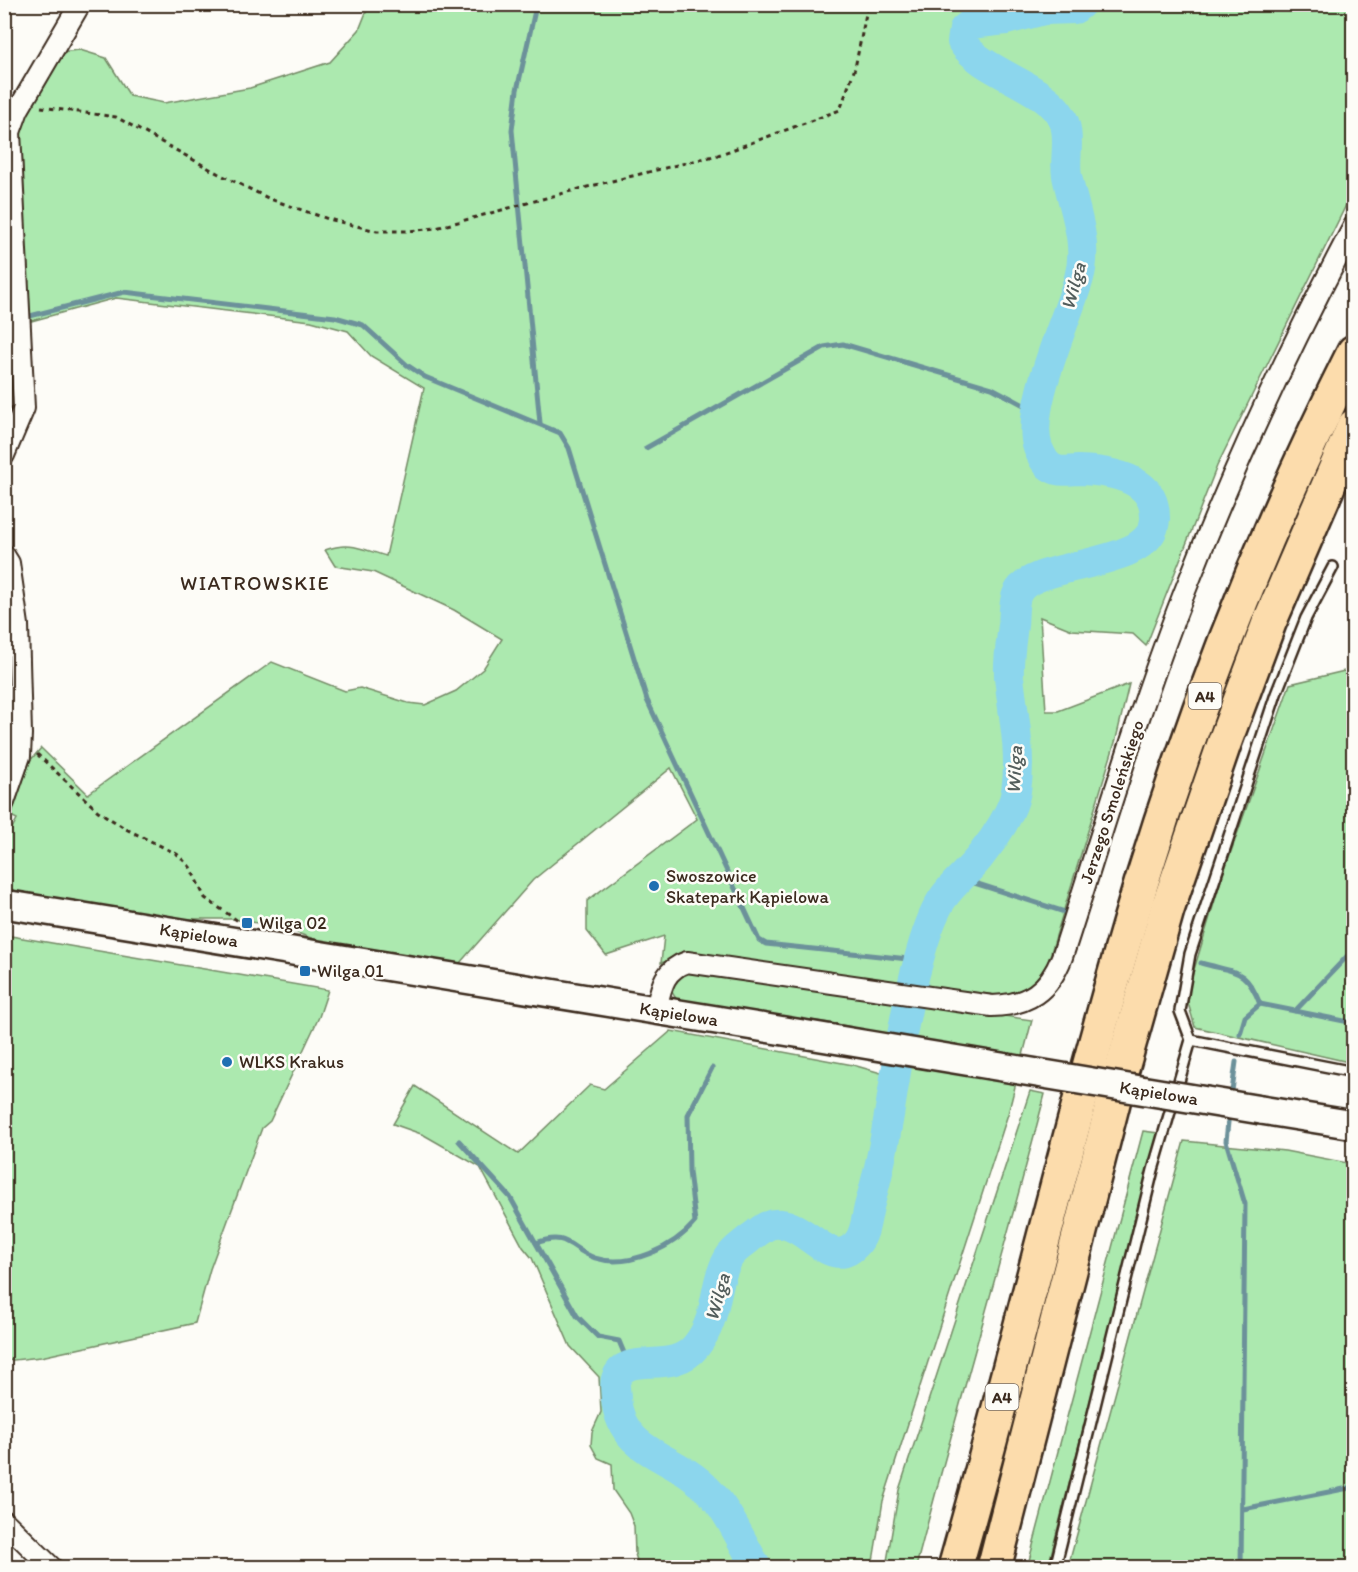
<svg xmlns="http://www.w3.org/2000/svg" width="1358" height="1572" viewBox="0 0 1358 1572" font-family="Itim,sans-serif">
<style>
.green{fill:#ace9af;stroke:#748a66;stroke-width:1.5}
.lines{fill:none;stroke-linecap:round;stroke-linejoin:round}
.stream{stroke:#6c919a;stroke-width:5}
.river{stroke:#8cd6ed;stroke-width:30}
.lane-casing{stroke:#3b2a1e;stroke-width:14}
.street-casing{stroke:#3b2a1e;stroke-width:24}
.secondary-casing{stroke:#3b2a1e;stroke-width:32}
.highway-casing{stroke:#3b2a1e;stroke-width:38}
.path{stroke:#3b2a1e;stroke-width:3;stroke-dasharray:4.5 4.5;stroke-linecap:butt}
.lane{stroke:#fdfcf7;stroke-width:9}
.street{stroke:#fdfcf7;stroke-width:20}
.secondary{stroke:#fdfcf7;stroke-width:27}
.highway{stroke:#fcdcac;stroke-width:33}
.secondary-bridge-casing{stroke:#3b2a1e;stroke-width:32;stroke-linecap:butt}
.secondary-bridge{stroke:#fdfcf7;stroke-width:27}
.poi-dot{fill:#1f6fb2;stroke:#fdfcf7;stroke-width:2}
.labels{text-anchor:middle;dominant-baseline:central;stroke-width:5;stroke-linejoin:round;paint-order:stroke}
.shield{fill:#fdfcf7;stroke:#75695f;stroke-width:1.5}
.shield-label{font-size:16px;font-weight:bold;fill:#3b2a1e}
.street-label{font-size:18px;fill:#3b2a1e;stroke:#fdfcf7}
.poi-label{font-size:18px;fill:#3b2a1e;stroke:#fdfcf7;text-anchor:start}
.water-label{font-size:20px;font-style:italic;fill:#535e5c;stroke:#fdfcf7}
.neighbourhood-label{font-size:20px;letter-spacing:1.5px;fill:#3b2a1e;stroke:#fdfcf7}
</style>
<rect width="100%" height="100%" fill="#fdfcf7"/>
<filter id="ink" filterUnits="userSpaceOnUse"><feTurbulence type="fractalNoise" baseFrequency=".0167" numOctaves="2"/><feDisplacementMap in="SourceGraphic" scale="12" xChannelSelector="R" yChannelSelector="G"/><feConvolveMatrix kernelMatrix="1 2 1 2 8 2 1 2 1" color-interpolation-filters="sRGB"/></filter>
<g filter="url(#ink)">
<g class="green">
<path d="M369 5H1353V191L1217 466 1146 646 1133 634 1072 630 1040 617 1046 711H1058L1129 684 1116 739 1049 959C1038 982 1022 995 996 995L864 979 690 953 661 963 664 936 606 955 587 931V901L697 819 671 768 533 880 459 964 319 941 281 927 233 919H181L5 894 4 843 17 819 11 816 29 762 41 748 88 794 272 662 345 691 360 688 408 703 425 705 456 691 483 669 502 639 454 610 373 572 335 566 325 550C351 541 361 549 386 556L424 388 371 356 348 331 311 321 116 298 24 323 16 136 58 52 80 50 106 58 130 96 164 103 250 88 330 62 359 30Z"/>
<polygon points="4,164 11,286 8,299 10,367 5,374"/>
<polygon points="1353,669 1353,1063 1195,1027 1186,996 1221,880 1290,684"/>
<polygon points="5,935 328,990 319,1017 270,1121 262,1128 210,1269 195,1323 41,1357 5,1361"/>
<polygon points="689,970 1032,1020 1008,1114 883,1501 872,1567 639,1567 635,1554 634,1526 629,1513 613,1490 612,1464 598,1458 591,1445 592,1432 601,1412 599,1377 570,1346 532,1258 523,1247 480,1167 424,1135 393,1124 415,1086 518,1154 590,1085 604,1089 671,1031 853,1065 888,1075 901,1076 909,1038 836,1024 677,1000 669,988 674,978"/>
<path d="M1030 1091 1045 1094C1004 1252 957 1409 916 1567H886L899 1490Z"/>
<polygon points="1143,1131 1158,1133 1048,1567 1027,1568"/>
<polygon points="1184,1141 1285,1151 1353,1164 1353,1567 1068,1567"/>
</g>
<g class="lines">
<g class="stream">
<polyline points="528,4 536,6 517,90 512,130 540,423"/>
<polyline points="971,4 981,23"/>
<polyline points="4,313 6,312"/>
<polyline points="30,316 124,292 335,317 363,325 407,365 425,377 560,433 569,448 647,700 759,940 766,944 918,960"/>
<polyline points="646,448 824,347 843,344 992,388 1037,412"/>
<polyline points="959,878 1071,914"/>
<path d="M1201 963C1236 973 1246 968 1260 1004"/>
<polyline points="1295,1011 1354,1023"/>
<polyline points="1240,1034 1245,1017 1260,1004 1295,1011 1354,949"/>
<polyline points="1231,1098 1236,1062"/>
<polyline points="1229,1113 1226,1141 1245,1204 1241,1568"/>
<polyline points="459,1141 510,1197 577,1316 598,1337 619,1341 629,1365"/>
<path d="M536 1243C569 1231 569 1249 595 1258 629 1269 674 1247 695 1222L689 1171 688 1115 712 1068"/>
<polyline points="1243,1509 1354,1487"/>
</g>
<path class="river" d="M757 1568C742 1543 728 1509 707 1489 673 1454 622 1455 616 1399 616 1394 614 1384 616 1379 626 1349 672 1377 696 1346 720 1316 712 1286 728 1259 732 1251 743 1244 750 1238 756 1234 761 1229 767 1226 803 1211 829 1278 858 1242 866 1232 866 1216 870 1203 893 1124 896 1039 919 959 924 940 931 918 941 901 952 883 970 871 982 854 995 838 1013 811 1016 791 1022 753 1013 714 1009 677 1008 660 1011 642 1013 625 1014 616 1013 603 1017 594 1031 559 1153 571 1155 519 1156 477 1110 471 1078 470 1071 470 1064 472 1057 470 1046 467 1042 457 1038 448 1024 409 1068 318 1079 278 1089 243 1074 210 1067 176 1064 160 1070 141 1065 125 1056 88 983 75 962 42L964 29 970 24 1006 20 1044 10 1075 9 1081 4"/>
<g class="lane-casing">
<g id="lane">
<polyline points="1191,1040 1354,1072"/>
<polyline points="1055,1568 1153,1170 1191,1040 1180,1011 1190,954 1276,694 1306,618 1333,567"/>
</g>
</g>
<g class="street-casing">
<g id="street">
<polyline points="4,128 10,132 24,408 4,455"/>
<polyline points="10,132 18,110 80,4"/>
<polyline points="4,555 9,563 18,625 21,734 20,756 4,802"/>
<path d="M656 1010C661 988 663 970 687 962L992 1006C1028 1005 1049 991 1062 957 1101 837 1137 714 1183 596 1232 470 1290 346 1354 226"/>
<polyline points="4,1521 52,1568"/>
</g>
</g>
<g class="secondary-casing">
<g id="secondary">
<polyline points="4,904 833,1039"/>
<polyline points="1261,1110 1354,1125"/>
</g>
</g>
<g class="highway-casing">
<g id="highway">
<path d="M955 1568C1020 1341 1073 1110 1141 884 1197 701 1268 523 1354 352"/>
<polyline points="994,1568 1118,1083 1167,910 1225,741 1269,623 1354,426"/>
</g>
</g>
<g class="path">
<polyline points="977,11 981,4"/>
<polyline points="41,107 116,117 219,174 270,199 328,219 377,231 409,231 436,228 575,190 718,155 840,110 855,68 868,4"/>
<polyline points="37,754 98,811 126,829 177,854 190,867 205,898 238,921"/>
</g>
<use href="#lane" class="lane"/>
<use href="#street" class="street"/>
<use href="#secondary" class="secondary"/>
<use href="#highway" class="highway"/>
<g class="secondary-bridge-casing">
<polyline id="secondary-bridge" points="833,1039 1261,1110"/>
</g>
<use href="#secondary-bridge" class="secondary-bridge"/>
</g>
</g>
<g class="poi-dot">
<circle cx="654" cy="886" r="6"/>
<rect x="241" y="917" width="12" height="12" rx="3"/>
<rect x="299" y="965" width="12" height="12" rx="3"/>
<circle cx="227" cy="1062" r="6"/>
</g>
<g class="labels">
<g class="shield">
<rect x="1188.5" y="683" width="33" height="26" rx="4.5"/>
<rect x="985.5" y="1384" width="33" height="26" rx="4.5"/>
</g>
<g class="shield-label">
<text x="1205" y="696">A4</text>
<text x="1002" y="1397">A4</text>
</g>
<g class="street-label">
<text transform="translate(1112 802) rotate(-72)">Jerzego Smoleńskiego</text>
<text transform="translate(199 935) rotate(9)">Kąpielowa</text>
<text transform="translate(679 1014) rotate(9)">Kąpielowa</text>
<text transform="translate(1159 1093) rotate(9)">Kąpielowa</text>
</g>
<g class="poi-label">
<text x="666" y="876">Swoszowice<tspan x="666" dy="21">Skatepark Kąpielowa</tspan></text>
<text x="259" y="923">Wilga 02</text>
<text x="317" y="971">Wilga 01</text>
<text x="239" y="1062">WLKS Krakus</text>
</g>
<g class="water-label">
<text transform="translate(1073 286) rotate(-75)">Wilga</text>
<text transform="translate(1014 770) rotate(-87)">Wilga</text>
<text transform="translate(717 1297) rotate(-74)">Wilga</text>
</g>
<g class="neighbourhood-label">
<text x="255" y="583">WIATROWSKIE</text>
</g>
</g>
<rect width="1358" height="1572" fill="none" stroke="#fdfcf7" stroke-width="24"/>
<rect x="12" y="12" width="1334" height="1548" fill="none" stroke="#3b2a1e" stroke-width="2" filter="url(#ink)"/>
</svg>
